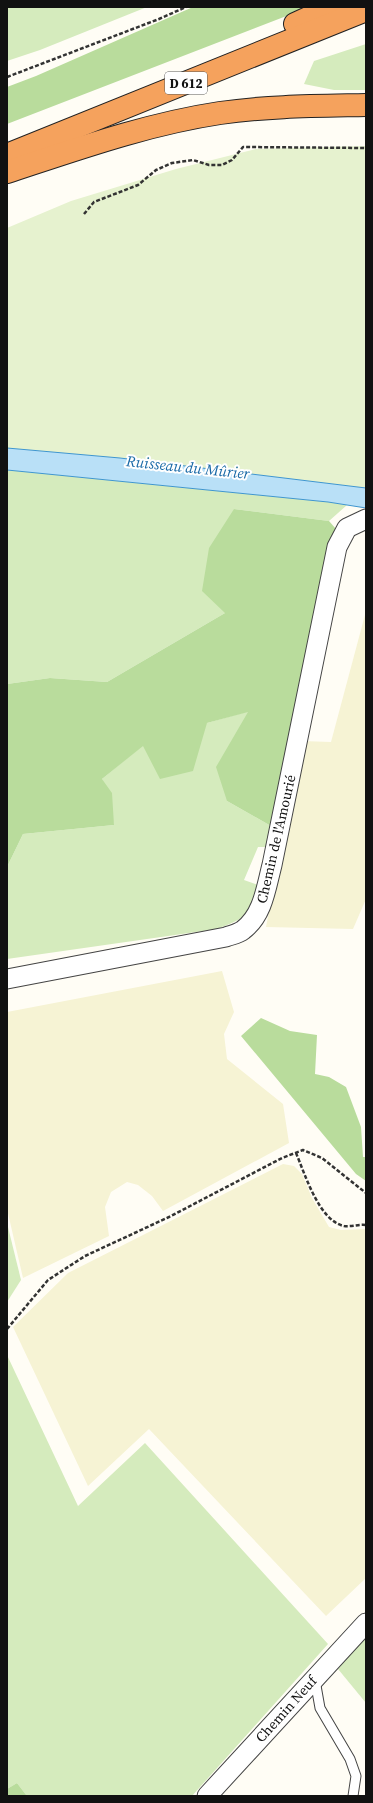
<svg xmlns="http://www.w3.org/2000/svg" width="373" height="1803" viewBox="0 0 373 1803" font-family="'Source Serif 4',serif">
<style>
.farmland{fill:#f6f3d4}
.green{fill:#d5ebbd}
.forest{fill:#b9dc9c}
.pitch{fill:#e6f2cf}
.water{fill:#b9e0f7;stroke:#3f96cf}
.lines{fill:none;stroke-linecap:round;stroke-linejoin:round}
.lane-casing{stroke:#444;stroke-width:11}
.street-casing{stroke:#444;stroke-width:21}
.highway-casing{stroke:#222;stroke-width:24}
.path{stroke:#333;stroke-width:2.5;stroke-dasharray:4 2;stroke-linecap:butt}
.lane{stroke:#fff;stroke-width:9}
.street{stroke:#fff;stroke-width:19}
.highway{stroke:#f5a25d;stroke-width:22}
.labels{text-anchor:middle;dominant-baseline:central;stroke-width:4;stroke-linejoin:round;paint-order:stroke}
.shield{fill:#fff;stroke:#585858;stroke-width:1}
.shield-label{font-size:13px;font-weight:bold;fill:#111}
.street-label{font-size:14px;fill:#111;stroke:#fff}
.water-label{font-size:15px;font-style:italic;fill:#1768a6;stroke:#fff}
</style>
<rect width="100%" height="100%" fill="#fffdf5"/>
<g class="farmland">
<polygon points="366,611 366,899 353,929 266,927 302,741 331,742"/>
<polygon points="222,971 234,1012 224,1034 227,1059 283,1104 289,1143 163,1211 152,1196 138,1185 127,1182 111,1192 105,1207 109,1236 23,1278 7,1209 7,1012"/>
<polygon points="283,1164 294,1166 302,1174 312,1198 329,1227 341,1230 366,1229 366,1578 326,1616 149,1429 88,1486 13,1327 68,1273"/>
</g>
<g class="green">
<polygon points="7,7 147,7 40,50 7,61"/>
<polygon points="366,44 366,90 334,90 304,84 314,61"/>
<polygon points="7,470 328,502 347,505 329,521 234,509 225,613 107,682 50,678 7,684"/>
<path d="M249 711 227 801 271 826 268 847H258L244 880 258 885C253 916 244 918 217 929L7 959V867L23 834 114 825 102 779 143 745 207 723Z"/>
<polygon points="7,1223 21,1280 7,1302"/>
<polygon points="7,1355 78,1506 145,1443 328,1644 192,1796 27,1796 17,1783 7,1789"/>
<polygon points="366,1634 366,1703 338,1669"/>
</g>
<g class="forest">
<polygon points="193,7 304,7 289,15 7,124 7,87 36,76"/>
<polygon points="234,509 329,521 336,529 271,826 227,801 216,767 248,712 207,723 193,771 160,779 143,746 102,779 112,793 114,825 23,834 7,867 7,684 50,678 107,682 225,613 202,591 209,548"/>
<polygon points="261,1018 290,1031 317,1035 315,1074 329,1077 346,1087 361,1127 363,1157 366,1157 366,1181 356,1174 241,1036"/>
<polygon points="17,1783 27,1796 7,1796 7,1789"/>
</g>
<polygon class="pitch" points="366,146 366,488 120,458 7,448 7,228 71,201 176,169 256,149"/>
<polygon class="water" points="7,448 120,458 366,488 366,508 328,502 7,470"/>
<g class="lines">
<g class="lane-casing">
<polyline id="lane" points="315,1680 320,1708 350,1759 356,1776 353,1796"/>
</g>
<g class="street-casing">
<g id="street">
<path d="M7 979 226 937C231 935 238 934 243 930 263 915 266 888 272 865L337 547 347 528 366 519"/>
<polyline points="207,1796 366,1623"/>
</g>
</g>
<g class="highway-casing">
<g id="highway">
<polyline points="295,24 332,7"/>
<polyline points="7,155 366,10"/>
<path d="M7 172C77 149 147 124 220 113 268 106 318 106 366 105"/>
</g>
</g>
<g class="path">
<polyline points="7,77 159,19 186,7"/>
<polyline points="84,214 94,202 138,185 156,170 172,163 193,160 209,165 222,165 232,160 243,147 366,148"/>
<path d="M296 1153C305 1174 319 1221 344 1226 351 1227 359 1224 366 1225"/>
<polyline points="7,1329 48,1280 85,1256 169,1217 282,1158 303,1150 322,1158 366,1193"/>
</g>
<use href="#lane" class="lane"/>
<use href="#street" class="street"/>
<use href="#highway" class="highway"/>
</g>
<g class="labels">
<rect class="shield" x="165" y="72" width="42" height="22" rx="3"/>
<g class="shield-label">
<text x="186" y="83">D 612</text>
</g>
<g class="street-label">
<text transform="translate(276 839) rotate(-77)">Chemin de l'Amourié</text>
<text transform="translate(286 1709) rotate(-48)">Chemin Neuf</text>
</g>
<g class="water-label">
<text transform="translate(188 467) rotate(6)">Ruisseau du Mûrier</text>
</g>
</g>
<rect width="373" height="1803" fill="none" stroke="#111111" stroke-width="16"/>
</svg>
